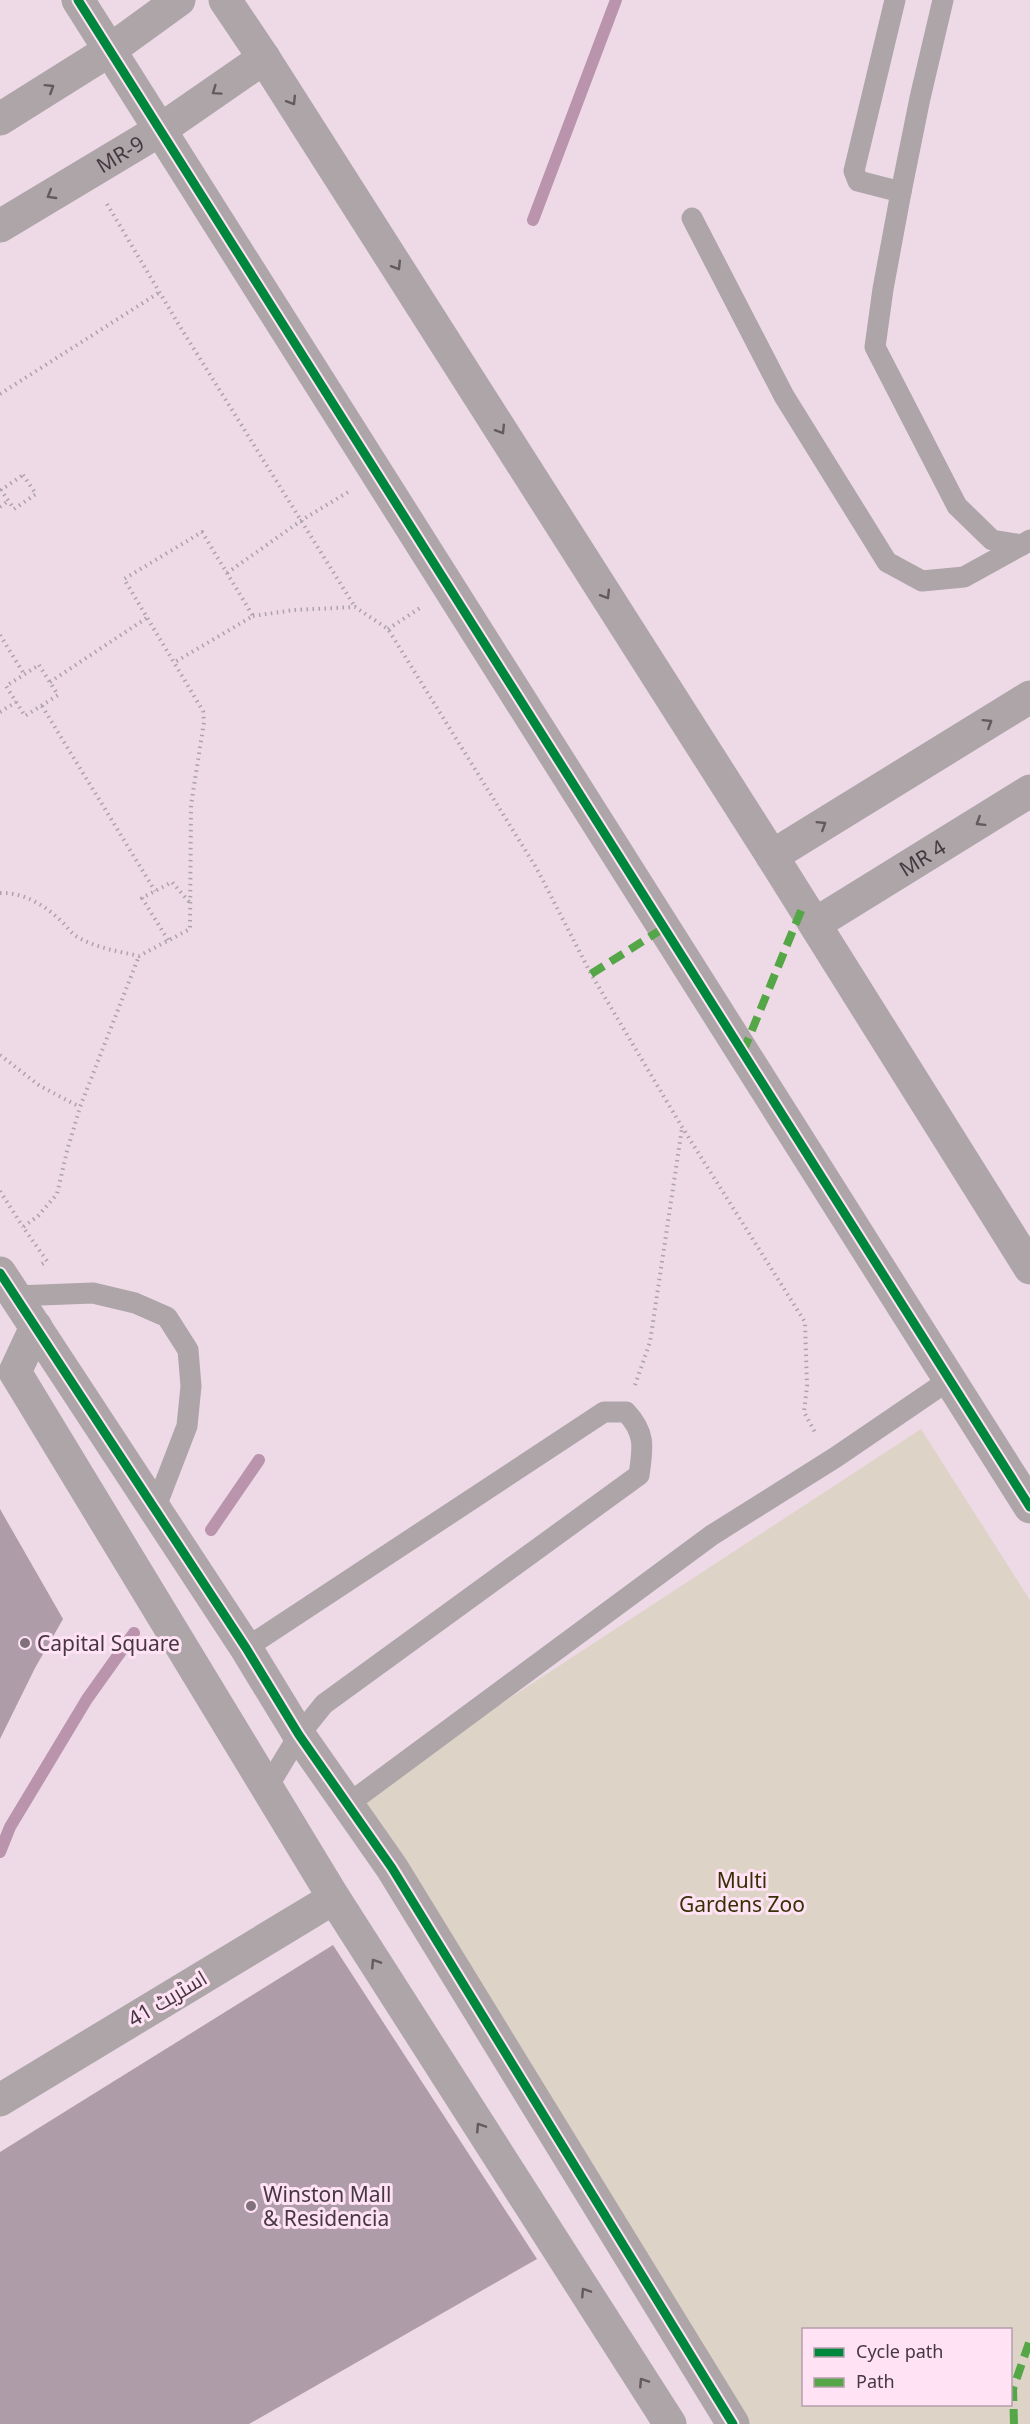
<svg xmlns="http://www.w3.org/2000/svg" width="1030" height="2424" viewBox="0 0 1030 2424" font-family="'Noto Sans',Cairo,sans-serif">
<style>
.park{fill:#ded3c7;fill-rule:evenodd}
.lines{fill:none;stroke-linecap:round;stroke-linejoin:round}
.stream{stroke:#ba93ac;stroke-width:12}
.building{fill:#ae9ca8}
.path{stroke:#aca3a6;stroke-width:4;stroke-dasharray:1.5 4.5;stroke-linecap:butt}
.service{stroke:#ada5a7;stroke-width:21}
.minor{stroke:#ada5a7;stroke-width:33}
.tertiary{stroke:#ada5a7;stroke-width:33}
.quiet{stroke:#55a646;stroke-width:8;stroke-dasharray:15 8;stroke-linecap:butt}
.cycleway-casing{stroke:#ffe2f4;stroke-width:13}
.cycleway{stroke:#00873e;stroke-width:9}
.oneway{stroke:#655960}
.poi-dot{fill:#81717b;stroke:#ffe2f4;stroke-width:2}
.labels{text-anchor:middle;dominant-baseline:central;stroke-width:6;stroke-linejoin:round;paint-order:stroke}
.street-label{font-size:21px;fill:#463841;stroke:#ffe2f4}
.poi-label{font-size:21px;fill:#463841;stroke:#ffe2f4;text-anchor:start}
.park-label{font-size:21px;fill:#373004;stroke:#ffe2f4}
</style>
<rect width="100%" height="100%" fill="#eedae7"/>
<path class="park" d="M921 1429 1030 1600V2424H732L348 1804ZM804 2330H1010V2404H804Z"/>
<g class="lines">
<g class="stream">
<polyline points="533,220 616,0"/>
<polyline points="211,1530 259,1460"/>
<polyline points="0,1852 10,1827 87,1699 134,1633"/>
</g>
</g>
<g class="building">
<polygon points="0,1509 63,1619 35,1668 0,1739"/>
<polygon points="333,1945 537,2259 249,2424 0,2424 0,2152"/>
</g>
<g class="lines">
<g class="path">
<polyline points="107,204 179,325 355,607"/>
<polyline points="0,394 160,292"/>
<polygon points="23,475 36,494 14,509 1,490"/>
<polyline points="0,507 8,501"/>
<polyline points="227,573 302,520 348,492"/>
<polyline points="253,616 294,610 355,607 388,629 537,869 591,974 682,1127 805,1322 807,1386 804,1412 816,1434"/>
<polyline points="388,629 420,608"/>
<polyline points="0,635 24,674"/>
<polygon points="39,665 58,695 25,716 6,686"/>
<polyline points="50,682 148,617"/>
<polyline points="42,706 155,891"/>
<polyline points="0,712 16,702"/>
<path d="M0 893C22 892 43 904 59 919 65 924 69 931 76 936 95 948 117 951 139 956L190 929 191 805 204 722 203 711 124 579 202 532 253 616 175 662"/>
<polyline points="168,940 142,898 172,882 191,904"/>
<polyline points="0,1055 40,1086 80,1107"/>
<polyline points="0,1191 23,1227"/>
<polyline points="42,1264 47,1261 23,1227 38,1216 57,1194 67,1151 80,1107 139,956"/>
<polyline points="635,1385 650,1342 682,1128"/>
</g>
<g class="service">
<polyline points="895,0 854,171 858,181 901,192"/>
<polyline points="943,0 920,98 901,192 883,289 875,347 957,506 992,540 1022,545 1030,540"/>
<polyline points="692,218 784,396 887,562 922,581 964,577 1022,545"/>
<polyline points="15,1296 93,1293 135,1303 167,1317 188,1350 191,1386 187,1426 155,1509"/>
<path d="M246 1648 604 1412H626C646 1433 643 1448 639 1475L324 1704 299 1735 267 1788"/>
<polyline points="348,1804 712,1535 836,1457 949,1380"/>
</g>
<polyline class="minor" points="0,2100 334,1898"/>
<g class="tertiary">
<polyline points="78,0 1030,1507"/>
<polyline points="225,0 264,58 772,856 1030,1268"/>
<polyline points="0,119 110,50 179,0"/>
<path id="s1" d="M0 226 160 130 264 58"/>
<polyline points="772,856 1030,697"/>
<path id="s2" d="M815 924 1030 791"/>
<polyline points="0,1273 246,1648 299,1735 392,1868 733,2424"/>
<polyline points="36,1327 15,1372 334,1898 670,2424"/>
</g>
<g class="quiet">
<polyline points="591,974 664,928"/>
<polyline points="743,1052 803,906"/>
<polyline points="1014,2424 1013,2389 1030,2340"/>
</g>
<g class="cycleway-casing">
<g id="cycleway">
<polyline points="78,0 1030,1507"/>
<polyline points="0,1273 246,1648 299,1735 392,1868 733,2424"/>
</g>
</g>
<use href="#cycleway" class="cycleway"/>
</g>
<defs><path id="oneway-chevron" d="M-2-3.5L2.5 0L-2 3.5" fill="none" stroke-width="1.6" stroke-linecap="round" stroke-linejoin="round" transform="scale(1.5)"/></defs>
<g class="oneway">
<use href="#oneway-chevron" transform="translate(50 88) rotate(-32)"/>
<use href="#oneway-chevron" transform="translate(216 91) rotate(145)"/>
<use href="#oneway-chevron" transform="translate(292 101) rotate(58)"/>
<use href="#oneway-chevron" transform="translate(51 195) rotate(149)"/>
<use href="#oneway-chevron" transform="translate(397 266) rotate(58)"/>
<use href="#oneway-chevron" transform="translate(501 430) rotate(58)"/>
<use href="#oneway-chevron" transform="translate(606 595) rotate(58)"/>
<use href="#oneway-chevron" transform="translate(988 723) rotate(-32)"/>
<use href="#oneway-chevron" transform="translate(980 822) rotate(148)"/>
<use href="#oneway-chevron" transform="translate(822 825) rotate(-32)"/>
<use href="#oneway-chevron" transform="translate(375 1963) rotate(-123)"/>
<use href="#oneway-chevron" transform="translate(480 2127) rotate(-123)"/>
<use href="#oneway-chevron" transform="translate(585 2292) rotate(-123)"/>
<use href="#oneway-chevron" transform="translate(643 2382) rotate(-123)"/>
</g>
<g class="poi-dot">
<circle cx="25" cy="1643" r="6"/>
<circle cx="251" cy="2206" r="6"/>
</g>
<g class="labels">
<g class="street-label">
<text stroke="none"><textPath href="#s1" startOffset="140">MR-9</textPath></text>
<text stroke="none"><textPath href="#s2" startOffset="126">MR 4</textPath></text>
<text transform="translate(167 1998) rotate(-31)">اسٹریٹ 41</text>
</g>
<g class="poi-label">
<text x="37" y="1643">Capital Square</text>
<text x="263" y="2194">Winston Mall<tspan x="263" dy="24">&amp; Residencia</tspan></text>
</g>
<g class="park-label">
<text x="742" y="1880">Multi<tspan x="742" dy="24">Gardens Zoo</tspan></text>
</g>
</g>
<rect x="802" y="2328" width="210" height="78" fill="#ffe2f4" stroke="#b59eac" stroke-width="1.5"/>
<rect x="814" y="2348" width="30" height="9" fill="#00873e" stroke="#b59eac" stroke-width="1.5"/>
<text x="856" y="2358" font-size="18" fill="#463841">Cycle path</text>
<rect x="814" y="2378" width="30" height="9" fill="#55a646" stroke="#b59eac" stroke-width="1.5"/>
<text x="856" y="2388" font-size="18" fill="#463841">Path</text>
</svg>
